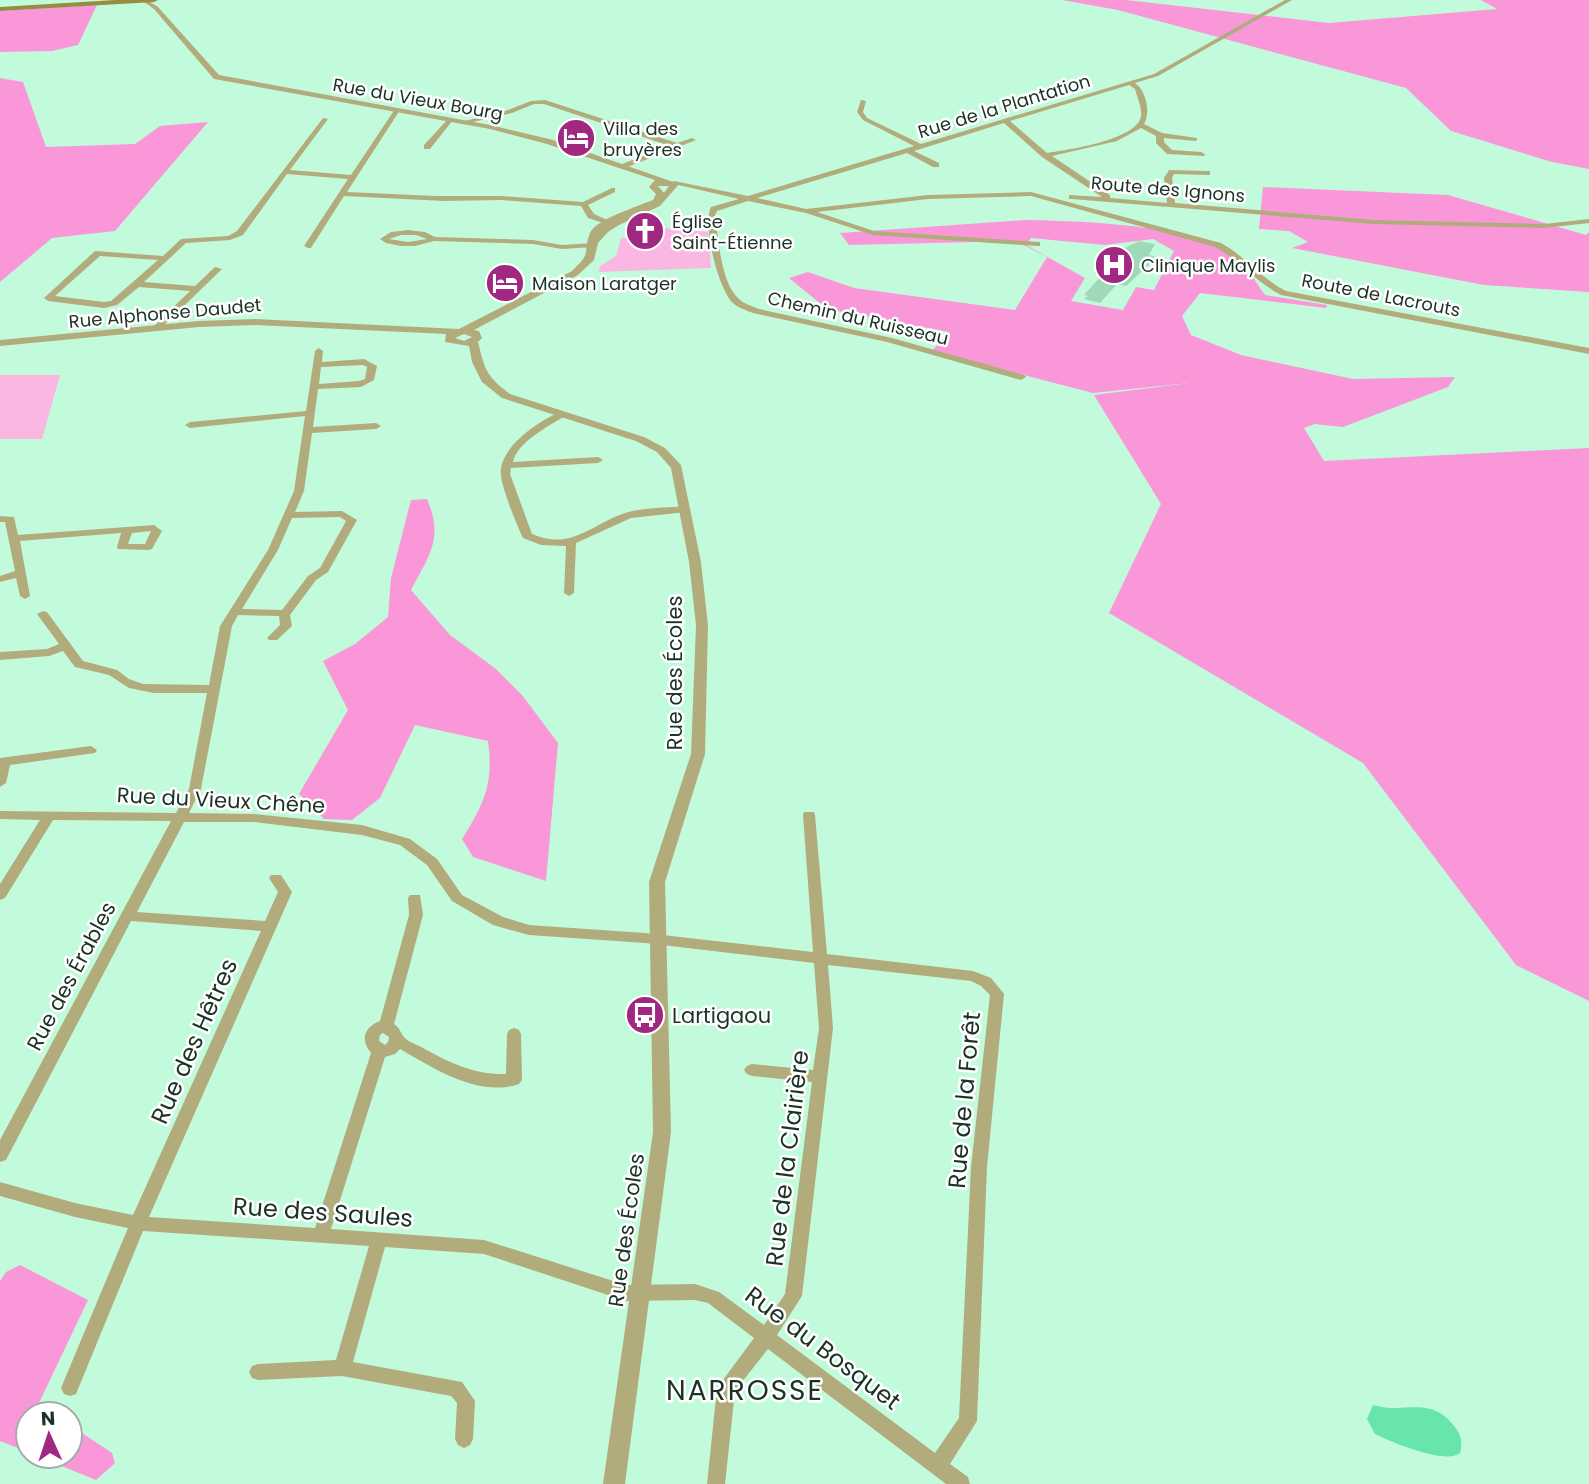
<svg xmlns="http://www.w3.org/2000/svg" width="1589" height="1484" viewBox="0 0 1589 1484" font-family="Poppins,sans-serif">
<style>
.green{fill:#fab7e1}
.forest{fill:#f997d8;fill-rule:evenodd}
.water{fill:#67e5aa}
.building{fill:#a0d8ba}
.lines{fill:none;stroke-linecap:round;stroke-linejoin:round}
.minor{fill:#b2ac7d;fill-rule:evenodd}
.tertiary{fill:#b2ac7d;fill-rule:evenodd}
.secondary{fill:#978c42;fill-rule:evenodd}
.labels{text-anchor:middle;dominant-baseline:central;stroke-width:5;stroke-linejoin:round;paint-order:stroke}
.far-street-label{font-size:18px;fill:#1c3227;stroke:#fff}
.far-poi-label{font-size:18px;fill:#1c3227;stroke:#fff;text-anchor:start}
.street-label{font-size:21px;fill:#1c3227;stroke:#fff}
.poi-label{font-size:21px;fill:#1c3227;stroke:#fff;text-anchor:start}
.near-street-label{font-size:24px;fill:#1c3227;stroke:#fff}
.near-quarter-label{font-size:28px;letter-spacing:2px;fill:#1c3227;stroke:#fff}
</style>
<rect width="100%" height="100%" fill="#c2fbdc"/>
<g class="green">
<polygon points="663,228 708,232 711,268 599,272 600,266 616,256 621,238 659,237"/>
<polygon points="0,375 60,375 42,439 0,439"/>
</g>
<g class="forest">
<polygon points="1062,0 1126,0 1329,23 1497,9 1481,0 1589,0 1589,169 1552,162 1451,131 1406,88 1118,10"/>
<polygon points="97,5 78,45 52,51 0,52 0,11"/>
<polygon points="0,78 23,82 46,147 135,144 160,126 208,122 115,231 52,238 0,282"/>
<polygon points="1263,187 1448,195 1586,235 1589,232 1589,292 1484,285 1292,248 1308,242 1289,231 1259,229"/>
<path d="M1026 220C1077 221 1203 224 1240 260 1249 270 1257 284 1265 295L1327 305 1326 308 1200 293 1182 316 1191 335 1241 355 1353 379 1455 377 1448 387 1343 427 1315 424 1304 428 1324 461 1589 448V1001L1516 965 1363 763 1109 613 1161 504 1094 395 1189 383 1093 393 932 351 949 332 827 309 789 278 808 272 854 288 1015 310 1047 257 1016 241 849 245 840 233ZM1031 238 1105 245 1153 239 1174 251 1154 290 1136 287 1123 310 1071 301 1085 278 1026 245Z"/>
<path d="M427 499C444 538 429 556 411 590L450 635 496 669 522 695 558 743 546 881 473 857 462 839C484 804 494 783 488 741L415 725 380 798 352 820 324 819 299 794 348 710 323 661 355 644 388 617 391 578 411 500Z"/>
<polygon points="20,1265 88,1300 39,1403 54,1414 28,1414 28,1452 0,1441 0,1281 6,1272"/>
<polygon points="70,1425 112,1453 115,1463 96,1480 37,1456 70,1456"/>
</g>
<path class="water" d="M1373 1405C1406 1415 1429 1394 1455 1427 1461 1435 1463 1442 1460 1453 1446 1465 1391 1442 1375 1434L1367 1419Z"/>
<polygon class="building" points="1139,241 1155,244 1149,255 1157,257 1126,286 1117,284 1100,303 1084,299 1088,296 1084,295 1118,257 1119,251"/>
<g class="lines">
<g class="minor">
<path d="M1285 0H1292L1158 76 1135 83C1146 90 1151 113 1144 124L1162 133 1197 138V140L1195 141 1164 138V142L1172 150 1201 152 1205 154 1204 156 1167 154 1156 143V136L1141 128 1117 141 1052 156 1110 195V198L1167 203 1164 178 1169 170 1207 171H1210V175L1174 174 1172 178 1175 203 1373 220 1544 224 1589 219V223L1544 228 1373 224 1072 199H1069V195L1102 197 1042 157 1004 123 914 151 939 163V167H933L907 153 757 198 806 209 928 195 1031 192 1221 243C1245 256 1262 279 1286 291L1589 348V354L1281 295C1256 282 1239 260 1215 247L1031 196 928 199 817 212 874 231 1040 242V246H1037L873 235 806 213 748 201 717 211 715 215C719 239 720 282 739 299 744 304 752 306 759 309L892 338 1024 375 1026 377 1021 380 887 342 753 313C746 310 738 308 733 303 718 289 702 224 711 207L739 199 670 183 674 181 748 196 914 146 863 120 857 112 861 100 866 101 863 112 867 118 921 144 1154 74ZM1129 85 1135 89C1137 97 1142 107 1141 116 1138 140 1066 150 1047 153L1010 121Z"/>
<polygon points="545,100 677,143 692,138 696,140 625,168 622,168 622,164 670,146 544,104 534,104 512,113 464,124 461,122 508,110 531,101"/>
<path d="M395 109 400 110 347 192 436 196H501L583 202 612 188H615V192L588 205 594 214 614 223 610 225 588 218 581 206 501 200 444 201 344 196 311 248H308L304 246 348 179 287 174 243 235 230 240 186 243 144 282 195 286 215 267 222 269 159 330 152 328 190 291 139 287 117 305 104 308 48 301 44 298 95 251 163 256 181 239 228 236 237 231 323 118 328 119 290 170 351 175ZM100 256 158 260 111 301 104 302 55 296Z"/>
<polygon points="448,119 453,120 430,149 424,149 424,145"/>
<path d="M408 230 425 232 435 237 533 240 562 245 594 243 598 245 594 247 562 249 533 244 434 241 415 246H401L386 243 380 239 391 232ZM401 235H416L427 239 408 242 389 239Z"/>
<path d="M319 348 323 351 322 362 364 359 377 366 374 380 361 387 318 389 313 427 376 423 381 426 376 429 312 433 304 491 295 512 342 511 357 520 328 572 316 580 290 615 292 626 277 640H269L267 638 280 625 279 616 238 615 232 626 201 789 189 813 253 814 362 825 410 839 437 859 462 895 503 917 529 925 645 933 813 952 803 815 804 812H814L815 815 827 954 973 971 991 978 1004 994 987 1167 977 1421 950 1464 968 1477 970 1484H946L768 1349 735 1391 725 1484H707L717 1388 754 1338 708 1303 695 1300 626 1301 484 1254 385 1247 353 1362 462 1382 475 1401 473 1439 470 1445 464 1448 458 1445 455 1439 457 1403 451 1396 342 1376 258 1380 252 1378 249 1372 252 1366 258 1364 336 1360 369 1246 143 1231 76 1394 70 1396 64 1394 61 1388 128 1228 75 1217 0 1196V1182L75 1203 133 1215 261 931 131 921 6 1160 0 1162V1140L171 821 53 820 5 898 0 900V884L40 820 0 819V811L176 813 189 789 207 693H154L129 688 109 675 75 667 63 651 49 656 0 660V652L47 649 59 644 37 614 43 611 47 612 83 661 117 670 129 679 143 684 209 685 220 626 268 550 294 491 305 416 190 428 185 425 190 422 306 411 315 351ZM363 365 367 367 365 379 359 381 319 384 321 367ZM340 517 346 521 320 568 308 576 282 610 242 609 278 550 292 518ZM184 822H253L362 835 400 845 427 865 452 901 493 925 529 935 645 943 814 963 819 1028 813 1070 752 1064 747 1066 744 1070 747 1074 752 1076 812 1082 785 1294 764 1325 719 1292 695 1284 626 1285 484 1240 331 1229 385 1057 395 1054 400 1049C433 1068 479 1098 519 1084L522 1080 521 1034 519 1030 514 1028 509 1030 507 1034 506 1074C475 1075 450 1063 423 1048 418 1045 408 1042 404 1037 400 1032 400 1028 394 1024L423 915 420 895H410L408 898 409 915 380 1021C364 1027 360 1040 371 1053L315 1228 149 1217 292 892 281 875H271L269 878 278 892 265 921 137 912ZM828 965 971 981 981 986 990 995 971 1167 959 1418 935 1453 777 1335 802 1296 833 1028ZM383 1033 389 1037 388 1042 385 1045 379 1041 380 1035Z"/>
<path d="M562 411 567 414 565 416C549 426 517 442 513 462L598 457 603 460 598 463 511 468 510 474 532 534C571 551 590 525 625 513 645 507 666 508 686 506L691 509 686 512 631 518 576 543 574 593 569 596 564 593 566 546 541 545 523 538C517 526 502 488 501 476 497 448 540 420 562 411Z"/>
<path d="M0 516 14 517 18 535 154 525 162 531 152 549 148 550 118 549 117 547 121 533 20 541 30 596 25 599 20 596 16 578 0 582V576L15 571 5 522H0ZM151 531 145 544H128L132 533Z"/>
<polygon points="91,746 97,750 95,753 10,765 6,783 0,787 0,758"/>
</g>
<path class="tertiary" d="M141 0H147L158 7 219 75 490 125 553 140 679 184 660 206 619 225 608 232 598 243 594 260 578 275 474 330 479 331 482 338 478 342C485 370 486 376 510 394L644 437 665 448 681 465 701 562 708 625 705 754 665 882 671 1132 625 1484H603L653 1132 649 882 691 754 696 625 689 562 671 468 657 452 636 441 502 398 482 382 472 362 469 346 445 342 446 334 255 325 199 327 0 346V340L199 321 255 319 459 329 572 271C593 251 582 255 590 233 596 219 639 206 653 200L656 194 649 187 655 180 547 144 490 129 214 79 154 9ZM658 186H669L664 193ZM464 334 472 337 464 341 455 338Z"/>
<polygon class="secondary" points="115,0 158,0 154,2 0,11 0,7"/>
</g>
<defs>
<g id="hotel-disc" transform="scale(2.0125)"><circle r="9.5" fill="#a02880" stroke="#fff"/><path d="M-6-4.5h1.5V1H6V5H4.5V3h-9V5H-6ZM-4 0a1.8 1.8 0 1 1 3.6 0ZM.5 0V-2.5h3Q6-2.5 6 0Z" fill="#fff"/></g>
<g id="church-disc" transform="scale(2.0125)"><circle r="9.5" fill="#a02880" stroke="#fff"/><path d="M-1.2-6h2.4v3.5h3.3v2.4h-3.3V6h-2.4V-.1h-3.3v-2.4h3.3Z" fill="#fff"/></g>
<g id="hospital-disc" transform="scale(2.0125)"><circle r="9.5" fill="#a02880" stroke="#fff"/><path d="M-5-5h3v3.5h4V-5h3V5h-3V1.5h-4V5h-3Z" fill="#fff"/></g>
<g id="bus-disc" transform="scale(2.0125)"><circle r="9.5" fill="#a02880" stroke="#fff"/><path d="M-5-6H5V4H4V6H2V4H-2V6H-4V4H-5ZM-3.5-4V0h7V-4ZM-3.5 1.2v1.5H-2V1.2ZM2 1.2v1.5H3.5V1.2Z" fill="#fff"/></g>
</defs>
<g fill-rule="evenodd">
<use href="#hotel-disc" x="576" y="138"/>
<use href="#church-disc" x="645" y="231"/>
<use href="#hospital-disc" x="1114" y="265"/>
<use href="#hotel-disc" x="505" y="283"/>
<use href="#bus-disc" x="645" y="1015"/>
</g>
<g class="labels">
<g class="far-street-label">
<text transform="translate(418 99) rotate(10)">Rue du Vieux Bourg</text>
<text transform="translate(1004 106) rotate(-17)">Rue de la Plantation</text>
<text transform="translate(1168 189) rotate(5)">Route des Ignons</text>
<text transform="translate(1381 295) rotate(11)">Route de Lacrouts</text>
<text transform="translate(165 313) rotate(-5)">Rue Alphonse Daudet</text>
<text transform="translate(858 318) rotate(13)">Chemin du Ruisseau</text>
</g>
<g class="far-poi-label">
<text x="603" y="128">Villa des<tspan x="603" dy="21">bruyères</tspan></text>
<text x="672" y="221">Église<tspan x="672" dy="21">Saint-Étienne</tspan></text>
<text x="1141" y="265">Clinique Maylis</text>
<text x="532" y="283">Maison Laratger</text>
</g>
<g class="street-label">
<text transform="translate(674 673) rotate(-90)">Rue des Écoles</text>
<text transform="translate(221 800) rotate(3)">Rue du Vieux Chêne</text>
<text transform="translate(71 976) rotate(-62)">Rue des Érables</text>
<text transform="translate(626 1230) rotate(-82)">Rue des Écoles</text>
</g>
<g class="poi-label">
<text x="672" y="1015">Lartigaou</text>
</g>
<g class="near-street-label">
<text transform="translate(194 1041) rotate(-66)">Rue des Hêtres</text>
<text transform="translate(964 1100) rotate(-85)">Rue de la Forêt</text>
<text transform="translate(787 1158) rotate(-83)">Rue de la Clairière</text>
<text transform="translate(323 1212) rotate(4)">Rue des Saules</text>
<text transform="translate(823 1348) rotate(37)">Rue du Bosquet</text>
</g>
<g class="near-quarter-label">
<text x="745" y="1390">NARROSSE</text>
</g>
</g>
<g transform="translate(49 1435) rotate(357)"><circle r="33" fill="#ffffff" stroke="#a4ada9" stroke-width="2"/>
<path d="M0-5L12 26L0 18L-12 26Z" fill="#a02880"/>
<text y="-10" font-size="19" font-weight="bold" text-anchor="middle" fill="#1c3227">N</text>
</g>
</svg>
